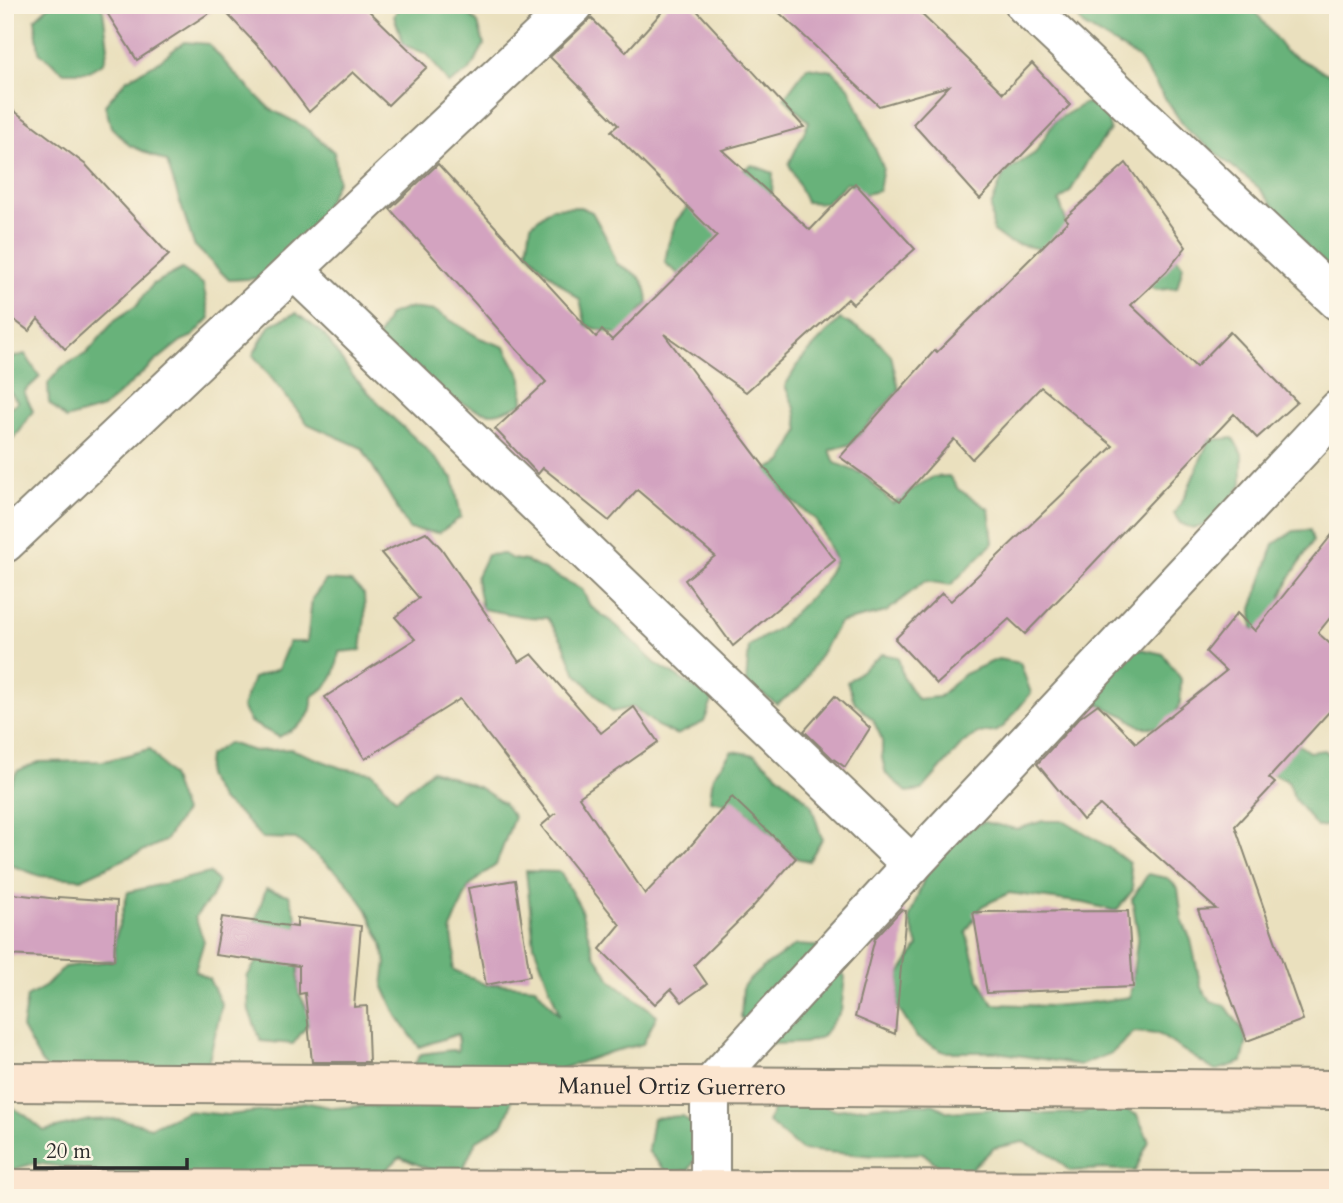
<svg xmlns="http://www.w3.org/2000/svg" width="1343" height="1203" viewBox="0 0 1343 1203" font-family="Cardo,serif">
<style>
.forest{fill:#68b27a;stroke:#4a6e52;stroke-width:2}
.building{fill:#d3a3c0}
.lines{fill:none;stroke-linecap:round;stroke-linejoin:round}
.street-casing{stroke:#8a8674;stroke-width:42}
.secondary-casing{stroke:#8a8674;stroke-width:42}
.street{stroke:#fff;stroke-width:38}
.secondary{stroke:#fbe5cf;stroke-width:38}
.labels{text-anchor:middle;dominant-baseline:central;stroke-width:7;stroke-linejoin:round;paint-order:stroke}
.street-label{font-size:23px;fill:#2b2b2b;stroke:#fcf5e5}
</style>
<rect width="100%" height="100%" fill="#fcf5e5"/>
<filter id="ink" filterUnits="userSpaceOnUse"><feTurbulence type="fractalNoise" baseFrequency=".0143" numOctaves="2"/><feDisplacementMap in="SourceGraphic" scale="14" xChannelSelector="R" yChannelSelector="G"/><feConvolveMatrix kernelMatrix="1 2 1 2 8 2 1 2 1" color-interpolation-filters="sRGB"/></filter>
<filter id="wash" filterUnits="userSpaceOnUse"><feTurbulence type="fractalNoise" baseFrequency=".00686" numOctaves="4" result="noise"/><feDisplacementMap in="SourceGraphic" scale="28" xChannelSelector="R" yChannelSelector="G"/><feGaussianBlur stdDeviation="1.57" result="paint"/><feColorMatrix in="noise" values="0 0 0 0 0 0 0 0 0 0 0 0 0 0 0 0 0 1.4 0 .05"/><feComposite in="paint" operator="in"/></filter>
<g filter="url(#wash)">
<rect width="100%" height="100%" fill="#eae0be"/>
<g class="forest">
<polygon points="50,5 100,5 103,10 108,47 104,62 87,72 64,72 39,52 35,19"/>
<polygon points="400,5 460,5 478,23 484,45 470,70 449,84 427,54 404,45 394,16"/>
<polygon points="1069,5 1246,5 1252,7 1286,52 1338,79 1338,275 1314,255 1259,188 1186,129 1138,58 1083,25"/>
<polygon points="184,42 209,44 234,73 270,109 305,127 334,152 338,180 319,219 293,252 265,278 229,280 194,245 167,162 129,145 111,127 105,105 127,79 155,64"/>
<polygon points="807,67 833,71 849,87 883,167 879,191 865,194 847,182 826,203 806,202 789,164 809,122 784,98"/>
<polygon points="1085,103 1106,107 1110,130 1088,160 1070,192 1059,201 1065,218 1066,237 1040,249 1008,242 993,231 991,207 1004,173 1035,153 1055,121"/>
<polygon points="752,165 773,173 772,194 756,219 685,279 665,263 668,245 676,221 700,192"/>
<path d="M580 207 592 212 607 239 617 264C638 274 647 279 648 303L638 314 645 321 626 353 616 334 586 326 580 300 546 271 527 251 531 225 551 208Z"/>
<polygon points="1165,241 1183,266 1177,288 1157,290 1138,283"/>
<polygon points="182,269 203,284 210,318 193,336 181,341 156,361 103,408 66,419 49,403 48,383 62,367 87,353 115,320 136,306 153,284"/>
<path d="M409 308 435 311 480 338 505 347 522 378 523 403C514 407 502 413 492 413 465 413 399 363 374 346L389 315Z"/>
<polygon points="296,313 323,333 352,375 393,418 419,442 453,478 461,517 439,533 409,529 362,448 308,424 253,355 270,325"/>
<polygon points="840,319 873,336 891,355 899,390 851,444 830,450 835,463 863,474 893,504 909,491 933,477 949,476 958,489 989,509 993,543 951,585 925,581 886,612 839,623 801,687 777,704 746,683 749,646 780,627 823,584 835,560 816,520 787,497 745,481 782,462 799,431 795,408 785,386 800,361"/>
<path d="M25 354 40 377 24 392 33 411 20 431 5 447V410L18 402C2 382 3 383 11 358Z"/>
<polygon points="1233,438 1242,454 1242,484 1214,522 1193,529 1180,523 1174,514 1185,496 1209,440"/>
<polygon points="1310,530 1313,541 1290,578 1281,597 1290,625 1265,641 1253,629 1252,609 1274,544 1294,531"/>
<polygon points="504,554 512,559 526,561 582,589 590,606 617,626 655,663 713,699 704,722 677,735 657,726 634,707 612,712 575,672 563,642 547,618 527,617 482,609 476,578 487,555"/>
<path d="M326 580 351 582 364 594 365 617 361 650 339 652C336 676 333 683 312 697 314 720 296 728 279 737L250 722 242 707 253 678 278 669 289 642H307L312 599Z"/>
<polygon points="1131,647 1163,654 1181,679 1180,704 1168,728 1141,727 1125,716 1091,701"/>
<polygon points="882,654 898,657 903,677 917,699 939,697 964,674 998,659 1020,663 1031,693 1004,726 995,732 978,733 963,743 922,790 907,792 886,774 882,758 882,739 873,720 855,703 847,682"/>
<polygon points="228,743 254,751 291,749 341,768 373,773 396,799 432,770 480,788 503,803 514,817 496,865 482,875 468,888 451,929 455,954 452,969 486,985 499,984 535,987 560,1016 534,945 526,871 560,872 580,907 594,954 612,981 657,1015 643,1044 610,1052 530,1080 512,1094 510,1108 503,1124 476,1141 459,1178 438,1173 400,1157 385,1171 130,1177 35,1163 5,1172 5,1103 25,1115 44,1131 89,1120 119,1119 151,1127 187,1111 228,1115 274,1110 304,1102 334,1108 377,1105 402,1084 421,1054 452,1050 458,1051 458,1034 419,1047 397,1016 383,985 386,963 382,943 367,910 345,879 296,839 262,838 241,815 221,800 206,776 208,756"/>
<polygon points="1299,745 1309,752 1325,750 1338,763 1338,817 1332,825 1317,827 1294,798 1288,781 1256,766"/>
<polygon points="150,749 171,776 184,812 165,841 81,879 40,876 5,863 5,794 17,771 39,762 105,761"/>
<polygon points="732,751 756,755 811,804 822,839 809,861 796,858 741,806 710,800 713,776"/>
<polygon points="1043,821 1065,821 1108,847 1129,863 1133,890 1116,911 1084,903 1009,893 982,906 966,932 979,979 993,1004 1050,1006 1087,1003 1130,997 1138,934 1132,899 1148,874 1167,878 1178,888 1182,920 1191,940 1201,987 1211,1002 1225,1005 1242,1029 1247,1041 1242,1062 1215,1071 1158,1034 1134,1032 1112,1053 1081,1065 997,1052 944,1052 917,1038 897,1006 900,974 918,946 909,919 932,857 954,834 984,822 1017,829"/>
<polygon points="209,873 218,882 211,898 195,917 204,941 195,971 209,979 222,1005 206,1072 62,1085 41,1062 22,1028 27,997 46,986 64,967 114,960 115,940 128,892"/>
<polygon points="266,889 289,895 297,918 299,993 312,1019 293,1044 261,1041 249,1011 247,977 260,955 255,922"/>
<polygon points="796,945 827,947 845,977 841,1011 822,1037 804,1043 771,1044 741,1017 743,986 761,969"/>
<polygon points="782,1087 834,1110 888,1105 933,1104 948,1112 1011,1108 1043,1114 1081,1113 1111,1102 1137,1115 1149,1141 1135,1171 1104,1169 1070,1171 1049,1153 1023,1142 994,1148 969,1171 941,1168 923,1153 877,1156 801,1150 768,1122"/>
<polygon points="682,1116 710,1136 689,1170 666,1172 648,1151 653,1118"/>
</g>
<g id="blocks">
<g class="building">
<polygon points="102,5 363,5 427,67 388,105 353,72 309,112 266,55 220,6 137,60"/>
<polygon points="668,5 692,5 804,127 722,150 810,230 855,183 915,249 853,304 848,299 746,392 664,334 835,560 733,646 685,580 715,556 637,490 609,521 543,468 538,474 495,429 546,382 390,209 438,164 596,337 602,330 612,340 717,236 611,131 618,125 550,57 591,18 626,52"/>
<polygon points="771,5 912,5 1003,93 1032,63 1070,105 980,199 913,124 949,86 879,106"/>
<polygon points="5,104 86,165 169,255 65,349 38,319 29,331 5,313"/>
<polygon points="1126,163 1186,247 1166,272 1131,305 1196,367 1230,332 1297,402 1257,438 1234,414 1085,572 1025,634 1009,619 937,684 895,639 942,593 951,601 1113,446 1041,387 972,459 954,439 900,501 840,457 935,350 937,352 1068,221 1065,218"/>
<polygon points="1338,527 1338,608 1318,633 1338,651 1338,702 1269,778 1275,783 1235,826 1303,1020 1247,1041 1198,910 1216,909 1100,805 1083,820 1037,764 1079,718 1098,704 1136,743 1226,671 1206,652 1237,613 1255,631"/>
<polygon points="426,532 441,548 519,662 532,654 601,733 634,707 658,742 579,797 645,894 688,849 732,797 796,858 751,909 694,965 707,984 682,1002 671,989 655,1004 600,949 620,925 541,826 556,813 551,817 460,699 365,759 325,697 415,639 395,617 419,598 381,553"/>
<polygon points="835,696 870,728 845,767 832,758 804,731"/>
<polygon points="515,880 530,976 486,985 468,888"/>
<polygon points="5,893 58,899 58,897 117,901 114,960 5,955"/>
<polygon points="901,910 906,911 895,1034 855,1017 875,938"/>
<polygon points="1128,911 1133,987 987,993 973,912"/>
<polygon points="222,917 297,927 297,918 361,926 354,1007 367,1006 369,1062 312,1062 305,993 299,994 299,966 215,955"/>
</g>
</g>
</g>
<g filter="url(#ink)">
<use href="#blocks" fill-opacity="0" stroke="#8a8674" stroke-width="2"/>
<g class="lines">
<g class="street-casing">
<g id="street">
<polyline points="1025,5 1338,301"/>
<polyline points="294,270 912,865"/>
<polyline points="5,543 574,5"/>
<polyline points="710,1189 710,1086 912,865 1338,410"/>
</g>
</g>
<g class="secondary-casing">
<g id="secondary">
<path id="s1" d="M5 1082 1338 1090"/>
<polyline points="5,1189 1338,1191"/>
</g>
</g>
<use href="#street" class="street"/>
<use href="#secondary" class="secondary"/>
</g>
</g>
<g class="labels">
<g class="street-label">
<text stroke="none"><textPath href="#s1" startOffset="667">Manuel Ortiz Guerrero</textPath></text>
</g>
</g>
<rect width="1343" height="1203" fill="none" stroke="#fcf5e5" stroke-width="28"/>
<path d="M35 1158v10h152v-10" fill="none" stroke="#2b2b2b" stroke-width="3.5"/>
<text x="46" y="1158" font-size="21" fill="#2b2b2b" stroke="#fcf5e5" stroke-width="5" paint-order="stroke">20 m</text>
</svg>
